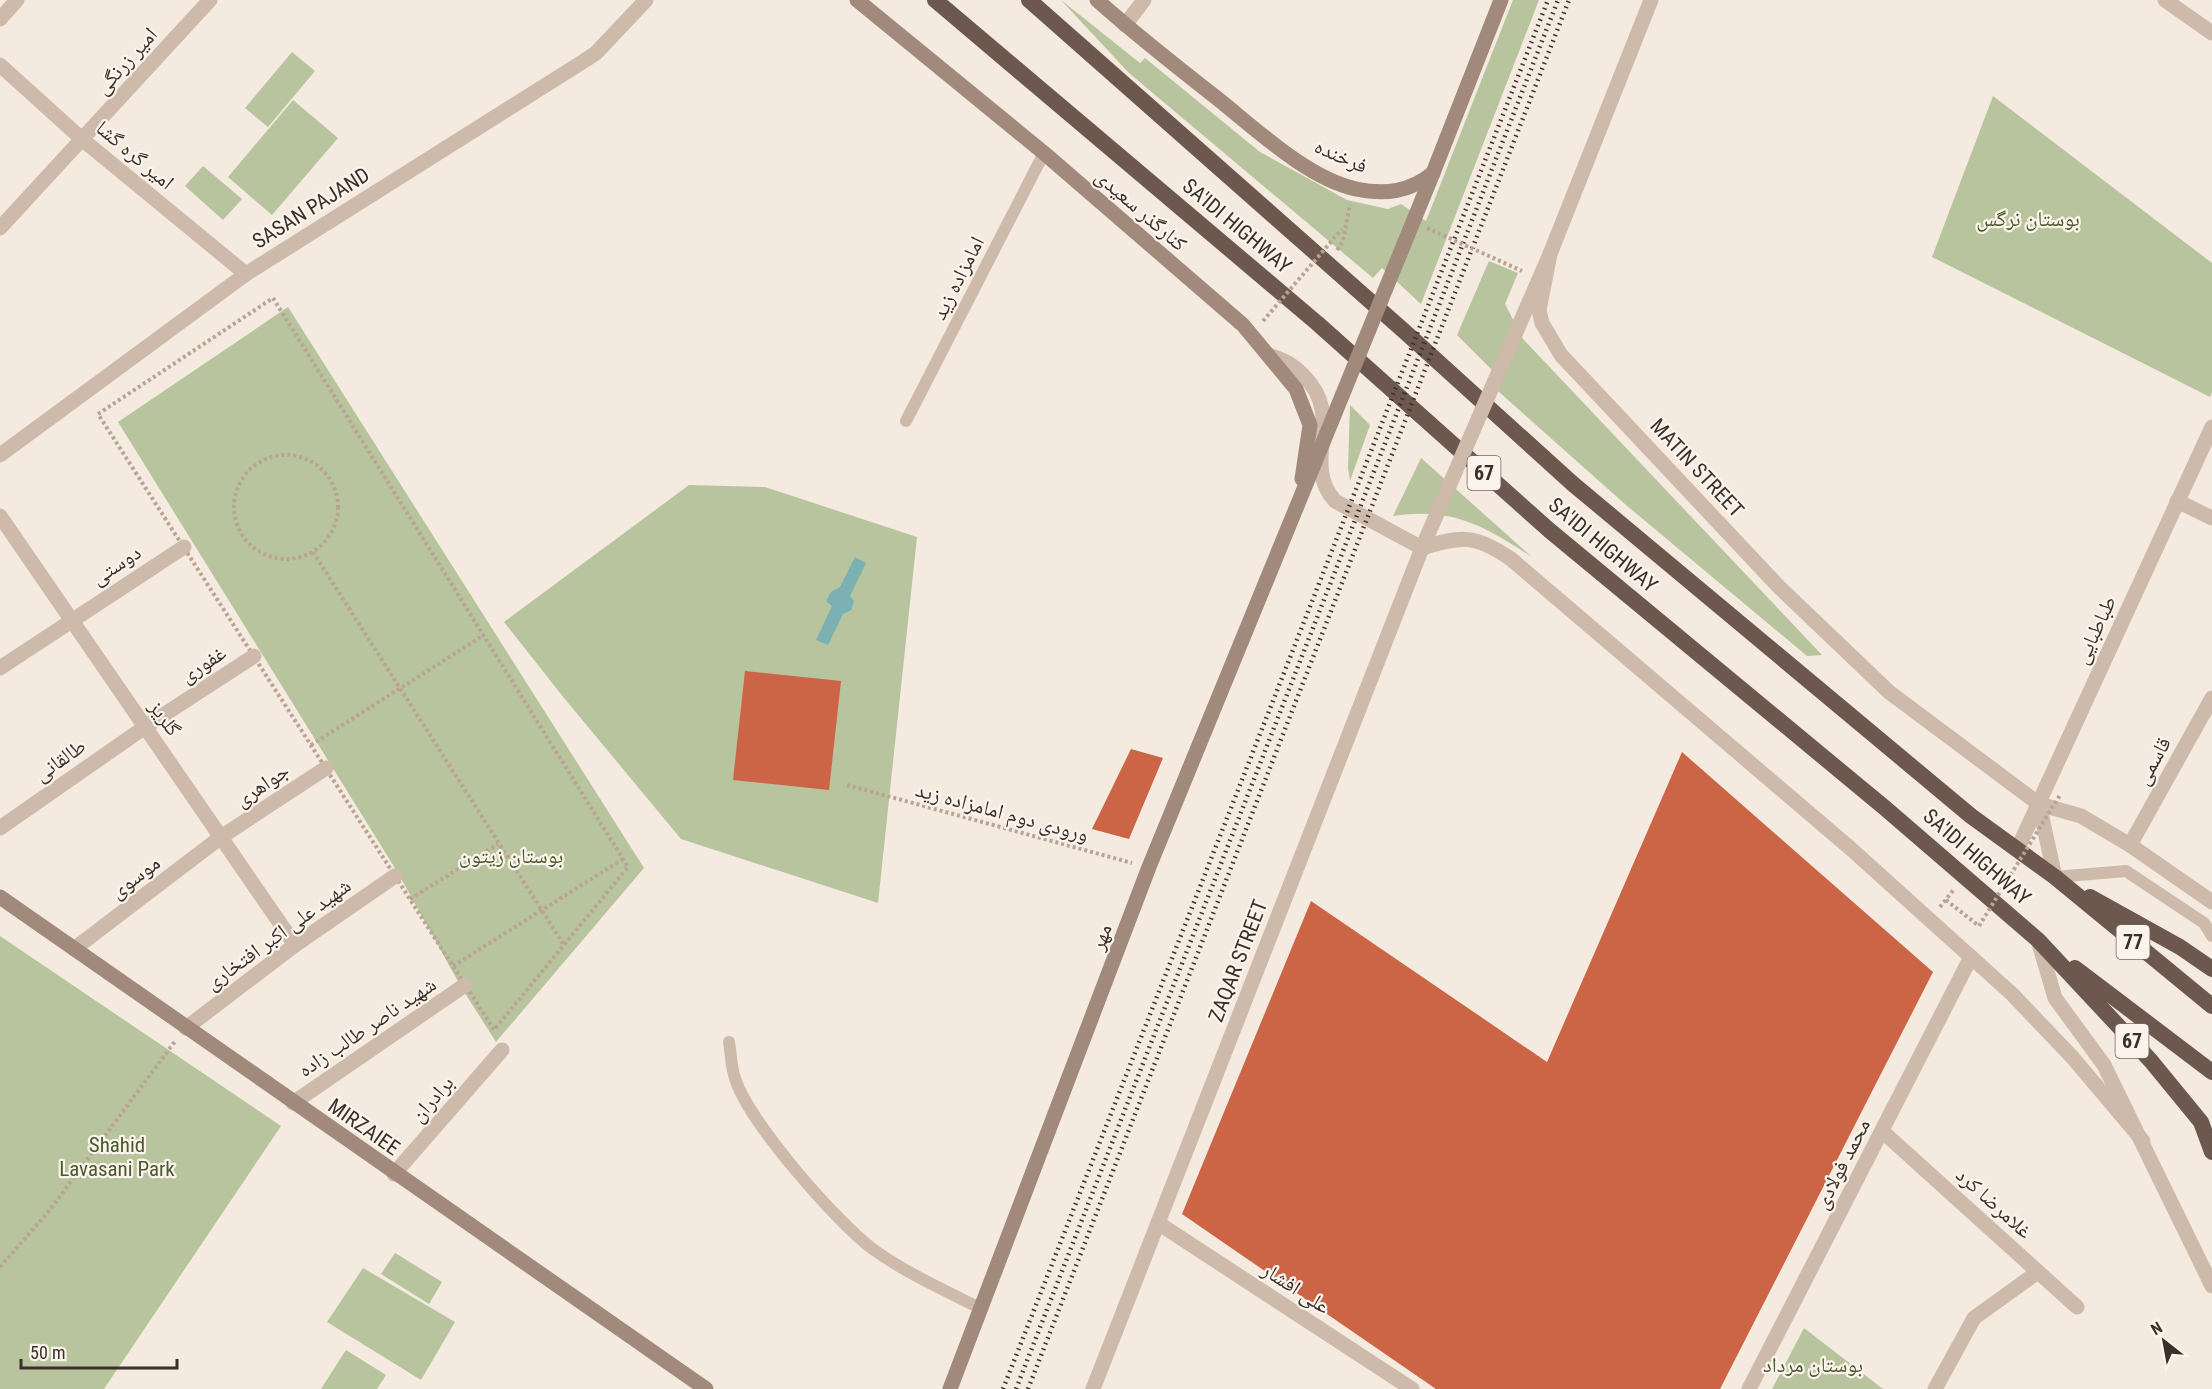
<svg xmlns="http://www.w3.org/2000/svg" width="2212" height="1389" viewBox="0 0 2212 1389" font-family="'Roboto Condensed','Noto Naskh Arabic',sans-serif">
<style>
.green{fill:#b8c49e}
.water{fill:#7cb1b3}
.building{fill:#cb6546}
.lines{fill:none;stroke-linecap:round;stroke-linejoin:round}
.path{stroke:#b9a494;stroke-width:4;stroke-dasharray:3 3;stroke-linecap:butt}
.service{stroke:#cdbaaa;stroke-width:12}
.minor{stroke:#cdbaaa;stroke-width:15}
.tertiary{stroke:#cdbaaa;stroke-width:15}
.secondary{stroke:#a1897b;stroke-width:15}
.trunk{stroke:#6c584e;stroke-width:16}
.rail{stroke:#3b2f2a;stroke-width:4.5;stroke-dasharray:1.5 4.5;stroke-linecap:butt}
.path-bridge{stroke:#b9a494;stroke-width:4;stroke-dasharray:3 3;stroke-linecap:butt}
.tertiary-bridge{stroke:#cdbaaa;stroke-width:15}
.secondary-bridge{stroke:#a1897b;stroke-width:15}
.labels{text-anchor:middle;dominant-baseline:central;stroke-width:4.5;stroke-linejoin:round;paint-order:stroke}
.shield{fill:#fbf4ec;stroke:#756a64;stroke-width:1.5}
.shield-label{font-size:20px;font-weight:bold;fill:#3b2f2a}
.street-label{font-size:21px;fill:#3b2f2a;stroke:#fbf4ec}
.park-label{font-size:21px;fill:#4a5a2c;stroke:#fbf4ec}
</style>
<rect width="100%" height="100%" fill="#f4eadf"/>
<g class="green">
<polygon points="1061,0 1140,63 1145,58 1260,152 1347,200 1388,209 1401,204 1426,221 1513,0 1539,0 1421,304 1382,268 1373,278 1129,73"/>
<polygon points="292,52 315,71 268,127 245,108"/>
<polygon points="1993,96 2212,263 2212,392 2210,397 1932,257"/>
<polygon points="293,100 338,138 272,215 228,177"/>
<polygon points="203,166 242,199 223,220 185,186"/>
<polygon points="1489,261 1518,273 1505,304 1523,339 1822,655 1807,656 1626,505 1489,383 1496,374 1457,335"/>
<polygon points="288,307 644,868 496,1042 461,987 398,873 118,422"/>
<polygon points="1350,405 1370,425 1350,481 1348,468"/>
<path d="M1421 458 1532 557C1484 526 1453 507 1393 516Z"/>
<polygon points="689,485 765,487 917,537 878,903 681,839 564,698 504,622"/>
<polygon points="0,936 281,1126 104,1389 0,1389"/>
<polygon points="395,1253 442,1282 429,1304 381,1274"/>
<polygon points="363,1268 455,1322 421,1380 327,1322"/>
<polygon points="1804,1328 1883,1389 1772,1389"/>
<polygon points="346,1350 386,1375 377,1389 321,1389"/>
</g>
<polygon class="water" points="855,557 866,563 850,596 854,601 851,610 843,614 828,645 816,640 832,606 826,601 831,592 840,587"/>
<g class="building">
<polygon points="745,671 841,681 829,790 733,780"/>
<polygon points="1131,749 1163,758 1129,839 1092,829"/>
<polygon points="1682,752 1933,972 1720,1389 1436,1389 1182,1214 1311,901 1547,1062"/>
</g>
<g class="lines">
<g class="path">
<polyline points="1337,250 1343,241 1350,204"/>
<polygon points="273,298 628,867 494,1030 98,414"/>
<circle cx="286" cy="507" r="52"/>
<polyline points="313,552 564,945"/>
<polyline points="311,745 484,635"/>
<polyline points="847,785 1132,863"/>
<polyline points="410,899 498,844"/>
<polyline points="1946,900 1979,926"/>
<polyline points="1940,907 1954,889"/>
<polyline points="453,966 623,859"/>
<polyline points="0,1267 49,1211 176,1040"/>
</g>
<g class="service">
<polyline points="906,421 1044,153"/>
<polyline points="2055,877 2126,871 2204,923 2212,936"/>
<path d="M729 1042C731 1054 731 1067 735 1078 747 1120 838 1224 874 1250 908 1274 946 1291 982 1309"/>
</g>
<g class="minor">
<polyline points="2165,0 2212,33"/>
<polyline points="0,19 17,0"/>
<polyline points="1125,25 1144,0"/>
<polyline points="0,65 83,140 246,274"/>
<polyline points="0,228 210,0"/>
<polyline points="2177,501 2212,518"/>
<polyline points="0,516 295,945"/>
<polyline points="0,668 184,547"/>
<polyline points="2039,804 2081,816 2130,845 2212,902"/>
<polyline points="0,828 145,727 254,656"/>
<polyline points="2130,845 2212,698"/>
<polyline points="2017,850 2212,427"/>
<polyline points="74,949 221,837 326,768"/>
<polyline points="186,1028 295,945 395,876"/>
<polyline points="293,1103 465,985"/>
<polyline points="1882,1131 2077,1307"/>
<polyline points="394,1174 502,1050"/>
<polyline points="1935,1389 1974,1318 2038,1272"/>
</g>
<g class="tertiary">
<polyline points="1651,0 1550,254 1539,310 1542,323 1561,355 1779,587 1889,692 2039,804 2055,877"/>
<path d="M1272 356C1286 361 1293 365 1303 375 1347 418 1300 462 1335 501L1422 548C1462 535 1476 535 1511 559L1850 848 2012 994 2073 1058 2143 1141"/>
<polyline points="0,455 246,274 584,61 596,53 646,0"/>
<polyline points="2038,940 2055,998 2104,1065 2212,1286"/>
<polyline points="1158,1223 1412,1389"/>
<polyline points="1093,1389 1422,548 1449,486"/>
<polyline points="1749,1389 1971,957"/>
</g>
<g class="secondary">
<polyline points="857,0 1044,153 1243,325 1296,389 1310,425 1302,479"/>
<path d="M1097 0C1136 35 1177 67 1218 99 1257 130 1307 178 1356 189 1385 195 1410 192 1433 173L1501 0"/>
<polyline points="0,897 706,1389"/>
<polyline points="950,1389 1149,867 1313,467"/>
</g>
<g class="trunk">
<polyline points="935,0 1317,323 1549,530 1885,808 2038,940 2151,1061 2201,1122 2212,1152"/>
<polyline points="1029,0 1404,331 1573,484 1971,816 2055,877 2212,1006"/>
<polyline points="2090,897 2180,947 2212,969"/>
<polyline points="2075,968 2212,1072"/>
</g>
<g class="rail">
<polyline points="1003,1389 1548,0"/>
<polyline points="1016,1389 1558,0"/>
<polyline points="1028,1389 1569,0"/>
</g>
<g class="path-bridge">
<polyline points="1427,228 1522,271"/>
<polyline points="1263,321 1342,229"/>
<polyline points="1979,926 2060,795"/>
</g>
<polyline class="tertiary-bridge" points="1449,486 1550,254"/>
<polyline class="secondary-bridge" points="1313,467 1433,173"/>
</g>
<g class="labels">
<g class="shield">
<rect x="1467.5" y="456" width="33" height="34" rx="4.5"/>
<rect x="2116.5" y="925" width="33" height="34" rx="4.5"/>
<rect x="2115.5" y="1024" width="33" height="34" rx="4.5"/>
</g>
<g class="shield-label">
<text x="1484" y="473">67</text>
<text x="2133" y="942">77</text>
<text x="2132" y="1041">67</text>
</g>
<g class="street-label">
<text transform="translate(126 61) rotate(-48)">امیر زرنگی</text>
<text transform="translate(135 155) rotate(40)">امیر گره گشا</text>
<text transform="translate(1341 156) rotate(24)">فرخنده</text>
<text transform="translate(311 208) rotate(-32)">SASAN PAJAND</text>
<text transform="translate(1141 210) rotate(41)">کنارگذر سعیدی</text>
<text transform="translate(1237 226) rotate(40)">SA'IDI HIGHWAY</text>
<text transform="translate(958 278) rotate(-63)">امامزاده زید</text>
<text transform="translate(1697 468) rotate(47)">MATIN STREET</text>
<text transform="translate(1603 545) rotate(40)">SA'IDI HIGHWAY</text>
<text transform="translate(116 565) rotate(-33)">دوستی</text>
<text transform="translate(2095 630) rotate(-65)">طباطبایی</text>
<text transform="translate(203 664) rotate(-33)">غفوری</text>
<text transform="translate(165 718) rotate(55)">گلریز</text>
<text transform="translate(60 760) rotate(-35)">طالقانی</text>
<text transform="translate(2153 761) rotate(-61)">قاسمی</text>
<text transform="translate(262 785) rotate(-34)">جواهری</text>
<text transform="translate(1002 812) rotate(15)">ورودی دوم امامزاده زید</text>
<text transform="translate(1977 857) rotate(41)">SA'IDI HIGHWAY</text>
<text transform="translate(135 877) rotate(-37)">موسوی</text>
<text transform="translate(278 934) rotate(-36)">شهید علی اکبر افتخاری</text>
<text transform="translate(1101 937) rotate(-69)">مهر</text>
<text transform="translate(1238 961) rotate(-69)">ZAQAR STREET</text>
<text transform="translate(367 1027) rotate(-34)">شهید ناصر طالب زاده</text>
<text transform="translate(432 1099) rotate(-49)">برادران</text>
<text transform="translate(364 1127) rotate(35)">MIRZAIEE</text>
<text transform="translate(1842 1164) rotate(-63)">محمد فولادی</text>
<text transform="translate(1994 1203) rotate(42)">غلامرضا کرد</text>
<text transform="translate(1296 1288) rotate(33)">علی افشار</text>
</g>
<g class="park-label">
<text x="2028" y="219">بوستان نرگس</text>
<text x="511" y="856">بوستان زیتون</text>
<text x="117" y="1145">Shahid<tspan x="117" dy="24">Lavasani Park</tspan></text>
<text x="1813" y="1365">بوستان مرداد</text>
</g>
</g>
<g transform="translate(2164 1341) rotate(329)" stroke="#fbf4ec" stroke-width="4.5" paint-order="stroke">
<path d="M0-4.5L10 22L0 15L-10 22Z" fill="#3b2f2a"/>
<text y="-9" font-size="16" font-weight="bold" text-anchor="middle" fill="#3b2f2a">N</text>
</g>
<path d="M21 1359v9h156v-9" fill="none" stroke="#3b2f2a" stroke-width="3"/>
<text x="30" y="1359" font-size="18" fill="#3b2f2a" stroke="#fbf4ec" stroke-width="4.5" paint-order="stroke">50 m</text>
</svg>
